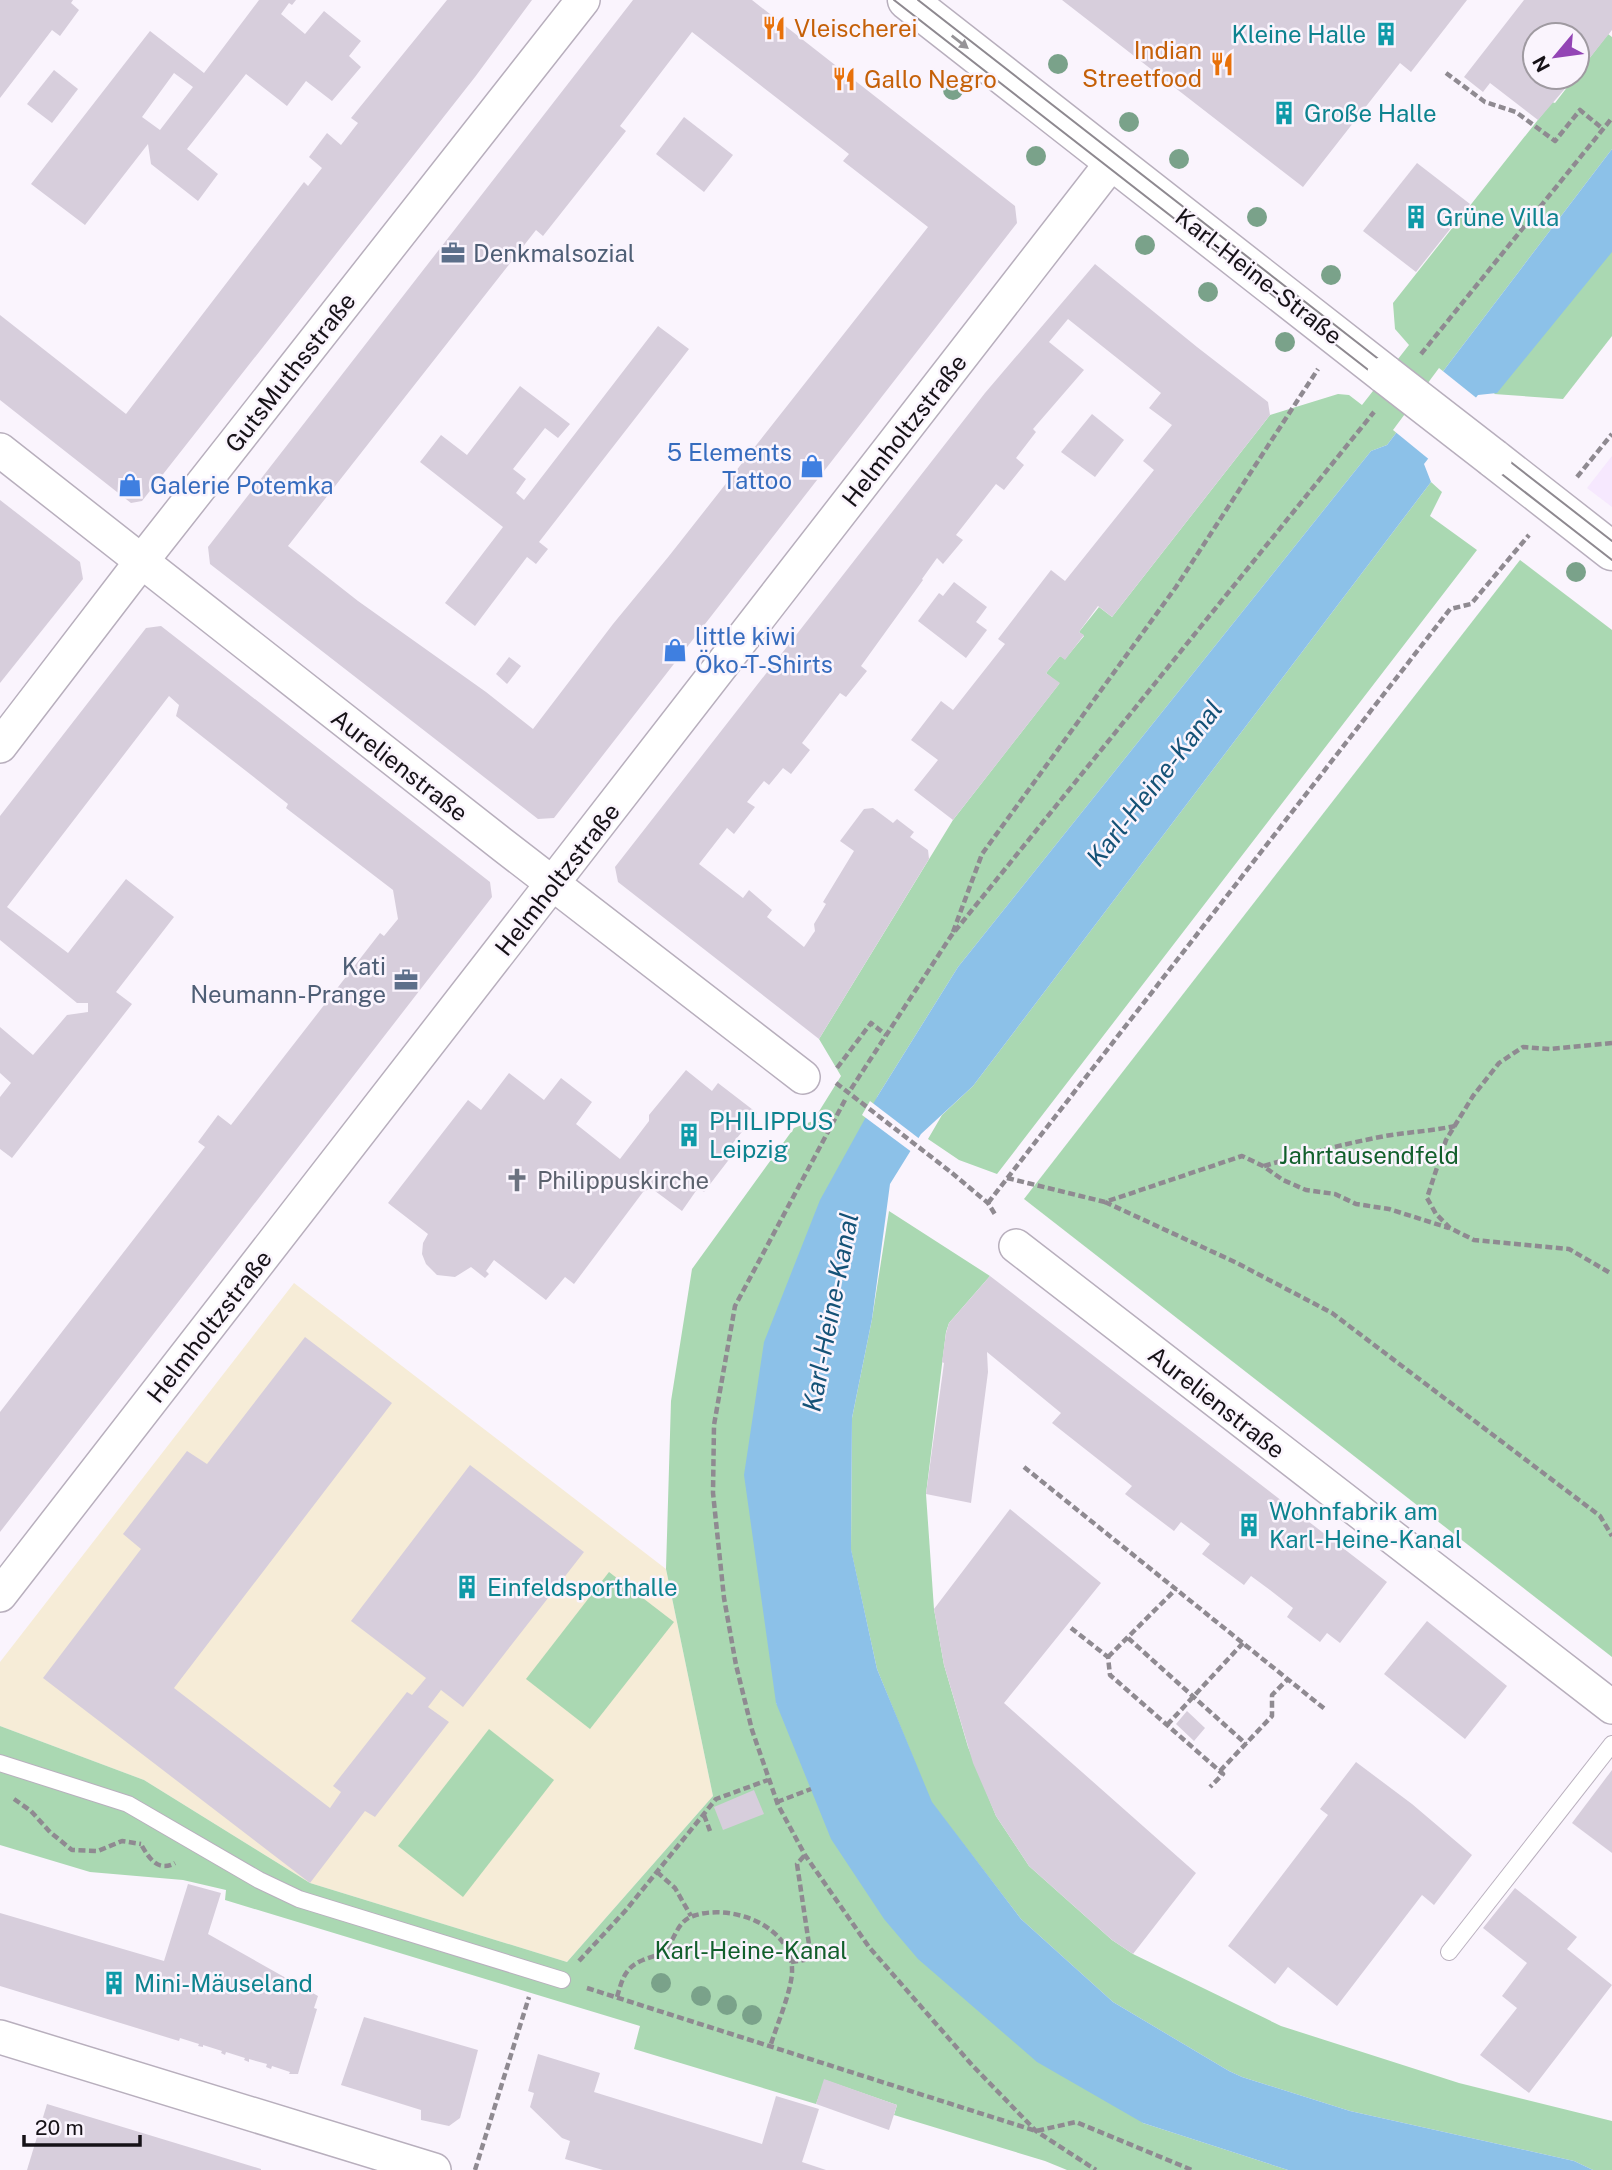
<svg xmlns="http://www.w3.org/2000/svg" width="1612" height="2170" viewBox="0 0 1612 2170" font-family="'Public Sans',sans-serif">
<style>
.built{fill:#f6e8fe}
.education{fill:#f6ecd7}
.green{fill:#aad8b2}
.water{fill:#8cc1e8}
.pier{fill:#faf4fd}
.building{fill:#d7cedc;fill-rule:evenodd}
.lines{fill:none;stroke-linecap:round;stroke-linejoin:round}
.service-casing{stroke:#b8afbd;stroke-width:18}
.minor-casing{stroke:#b8afbd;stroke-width:36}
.tertiary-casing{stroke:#b8afbd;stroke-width:41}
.path{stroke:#8f8a91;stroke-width:4.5;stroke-dasharray:7 3.5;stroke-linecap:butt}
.service{stroke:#fff;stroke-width:16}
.minor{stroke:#fff;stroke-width:33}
.tertiary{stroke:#fff;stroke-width:38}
.tram{stroke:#8e8990;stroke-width:2}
.tertiary-bridge-casing{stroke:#b8afbd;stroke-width:41;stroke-linecap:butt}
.path-bridge{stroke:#8f8a91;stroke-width:4.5;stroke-dasharray:7 3.5;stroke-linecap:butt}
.tertiary-bridge{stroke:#fff;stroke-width:38}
.tree{fill:#7aa28a}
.oneway{fill:#969497}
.labels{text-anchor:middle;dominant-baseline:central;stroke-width:5;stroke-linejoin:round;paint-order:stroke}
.food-label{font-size:24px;fill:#c56008;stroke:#faf4fd;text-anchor:start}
.culture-label{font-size:24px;fill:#0d838f;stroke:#faf4fd;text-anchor:start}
.service-label{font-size:24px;fill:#4e5e75;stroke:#faf4fd;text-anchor:start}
.street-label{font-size:24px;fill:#161217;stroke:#faf4fd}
.shop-label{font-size:24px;fill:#366cbe;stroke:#faf4fd;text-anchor:start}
.park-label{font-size:24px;fill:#125f2c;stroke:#faf4fd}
.worship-label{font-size:24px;fill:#5b616d;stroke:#faf4fd;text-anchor:start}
.water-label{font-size:26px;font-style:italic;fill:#155277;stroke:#faf4fd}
</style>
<rect width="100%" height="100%" fill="#faf4fd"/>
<polygon class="built" points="1612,456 1612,507 1587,488"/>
<polygon class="education" points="294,1283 666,1569 713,1796 567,1962 310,1883 144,1780 0,1726 0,1662"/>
<g class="green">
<polygon points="1608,34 1612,37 1612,149 1387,445 1371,451 958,967 877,1097 776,1703 1143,2123 1288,2170 1067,2170 1045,2161 894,2115 897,2105 825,2080 816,2104 634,2049 640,2026 225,1900 226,1890 183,1880 90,1872 0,1845 0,1726 144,1780 310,1883 567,1962 713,1796 666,1569 671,1401 692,1269 794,1128 813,1121 841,1076 819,1039 953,820 1059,684 1046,673 1060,656 1065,659 1084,636 1079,632 1099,607 1112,617 1270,415 1338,394 1349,395 1362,405 1409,345 1395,329 1393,303 1552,102 1555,103"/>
<polygon points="1612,247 1612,336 1563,399 1494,394"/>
<polygon points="1431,482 1442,492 1430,516 1477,550 997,1174 959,1160 928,1139 942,1115 973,1086"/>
<polygon points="1520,560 1612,630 1612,1657 1024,1199"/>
<polygon points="889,1211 990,1276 949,1323 946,1332 926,1494 934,1609 944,1665 968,1747 996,1816 1029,1866 1112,1940 1133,1954 1281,2026 1459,2083 1612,2121 1612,2170 1593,2170 1574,2161 1350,2111 1242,2077 1229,2071 1113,2002 1021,1919 931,1802 877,1669 851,1550 852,1418 872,1319"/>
<polygon points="609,1572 674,1622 590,1729 526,1679"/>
<polygon points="489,1729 554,1780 463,1897 398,1846"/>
</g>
<polygon class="water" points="1612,149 1612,252 1497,393 1478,395 1424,464 1431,482 973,1086 921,1134 890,1184 872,1319 852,1418 851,1549 877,1669 932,1802 1021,1919 1113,2002 1229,2071 1242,2077 1350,2111 1574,2161 1593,2170 1288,2170 1143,2123 1037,2062 918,1959 884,1919 831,1839 776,1703 744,1475 764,1342 820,1200 877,1097 958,967 1371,451 1387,445"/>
<g class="pier">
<polygon points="1439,368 1479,400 1431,461 1393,430"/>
<polygon points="870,1101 921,1140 913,1153 862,1115"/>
</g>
<g class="building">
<polygon points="0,0 73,0 71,3 79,10 60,36 52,30 0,98"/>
<path d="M259 0H296L292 5 289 3 281 14 305 34 324 11 361 41 349 56 361 67 332 101 306 81 287 106 246 74 187 149 218 174 198 201 151 164 148 144 85 225 31 184 150 31 204 73ZM174 73 193 87 160 130 142 117Z"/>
<polygon points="447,0 532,0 475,77 142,501 131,503 0,400 0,315 126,414 304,182 308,186 322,168 309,157 327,133 341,145 358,123 351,118"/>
<path d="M633 0H752L1015 206 1017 223 554 818 538 819 210 564 208 547ZM692 32 849 154 843 161 928 227 669 556 613 624 533 729 486 692 358 601 288 546 536 230 543 236 626 131 620 126Z"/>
<polygon points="1062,0 1467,0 1411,72 1400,63 1303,187"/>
<polygon points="1524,0 1612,0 1612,30 1577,74 1577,35 1535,35 1535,77 1575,77 1538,120 1490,83 1483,92 1464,77"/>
<polygon points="54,70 78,89 52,123 27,104"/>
<polygon points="684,117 733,155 704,192 656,154"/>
<polygon points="1417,163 1470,204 1416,272 1363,231"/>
<polygon points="1095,264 1197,347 1268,402 1270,415 1112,617 1098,606 1079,632 1084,635 1065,660 1060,656 1046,673 1060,683 953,820 914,790 938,760 911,740 941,701 953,710 1005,644 998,639 1051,570 1065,581 1154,470 1143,461 1172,425 1149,408 1161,393 1068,319 1049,342 1084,370 1033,429 1036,432 1016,458 1024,465 1004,490 996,484 956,535 963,540 943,564 937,558 922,579 923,580 861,666 867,671 846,697 840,693 802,743 810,750 791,774 783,768 769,785 764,781 747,802 755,807 734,834 727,828 699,864 743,898 749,890 772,910 767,917 804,947 815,931 814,924 826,904 823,902 854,851 840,841 864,809 873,808 893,823 897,819 914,832 910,837 928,850 929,859 819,1039 618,882 615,867 985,393"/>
<polygon points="658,326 689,349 539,542 548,549 536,564 527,557 475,626 445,603 503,527 420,462 441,435 467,455 520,386 570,424 558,438 545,428 513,469 526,479 516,493 524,500"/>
<polygon points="1092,414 1124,440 1095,477 1061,452"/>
<polygon points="0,500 80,562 83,579 0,683"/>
<polygon points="954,582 987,607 976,622 987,630 966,658 918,621 939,593 943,596"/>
<polygon points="161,626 490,882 492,897 0,1532 0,1412 205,1147 198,1142 218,1115 231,1125 380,933 384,936 398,919 393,890 286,808 288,804 176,716 179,705 169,696 7,907 68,953 126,879 174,917 116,992 132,1004 12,1158 0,1149 0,1097 11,1083 0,1073 0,1027 33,1055 67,1015 88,1012 88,1003 77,1003 0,940 0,816 146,628"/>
<polygon points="509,657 521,666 507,684 496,674"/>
<polygon points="686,1070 712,1091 718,1083 757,1113 729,1148 734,1153 704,1192 698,1188 682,1211 651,1188 643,1192 574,1284 565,1277 546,1300 494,1260 486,1271 489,1274 485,1278 471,1267 455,1277 437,1275 426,1264 422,1254 423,1243 428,1234 388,1203 468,1100 481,1110 509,1073 544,1100 561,1078 592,1102 576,1124 620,1159 649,1121 649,1115"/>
<polygon points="990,1276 1387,1582 1340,1643 1327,1633 1320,1642 1287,1617 1293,1608 1270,1590 1251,1576 1244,1585 1202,1554 1210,1544 1181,1522 1174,1531 1125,1494 1132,1486 1052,1423 1061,1413 987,1352 988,1372 971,1503 926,1494 944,1363 942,1362 946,1333 949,1323"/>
<polygon points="305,1337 392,1403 174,1688 330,1808 341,1792 333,1786 407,1692 412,1695 426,1678 351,1621 470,1465 584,1552 463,1707 441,1690 428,1707 449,1722 375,1817 365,1811 310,1883 43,1678 141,1549 123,1534 187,1451 207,1464"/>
<polygon points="1010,1509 1101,1583 1004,1703 1196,1873 1133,1954 1112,1940 1029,1866 996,1816 973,1763 944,1665 934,1609"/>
<polygon points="1427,1621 1507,1686 1465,1739 1384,1674"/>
<polygon points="1187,1711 1205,1728 1194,1741 1176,1724"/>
<polygon points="1356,1762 1412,1804 1472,1855 1434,1905 1422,1895 1337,2006 1288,1967 1275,1984 1228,1946 1328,1815 1320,1809"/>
<polygon points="1612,1770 1612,1853 1572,1823"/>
<polygon points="754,1790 764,1814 723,1830 714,1807"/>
<polygon points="188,1884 221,1893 208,1934 318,1996 314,2008 317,2009 298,2074 289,2074 290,2072 272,2066 271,2069 266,2067 267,2064 249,2059 249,2062 244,2060 245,2058 226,2052 225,2055 221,2053 222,2051 203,2045 203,2047 198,2046 199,2044 180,2038 179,2041 0,1986 0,1913 164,1961"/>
<polygon points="1515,1888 1577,1937 1567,1949 1612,1985 1529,2093 1480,2055 1517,2008 1502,1996 1527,1963 1483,1928"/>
<polygon points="364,2017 478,2050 460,2118 449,2126 421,2120 421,2110 341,2085"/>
<polygon points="538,2054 600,2073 594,2092 762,2144 776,2096 819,2109 802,2162 826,2170 603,2170 565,2159 570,2141 562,2138 530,2107 534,2093 528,2091"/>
<polygon points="824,2079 897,2105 889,2130 816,2104"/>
<polygon points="47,2104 261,2169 261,2170 27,2170"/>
</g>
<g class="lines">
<g class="service-casing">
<g id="service">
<polyline points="0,1763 128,1804 259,1880 299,1899 562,1980"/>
<polyline points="1449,1952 1612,1744"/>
</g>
</g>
<g class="minor-casing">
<g id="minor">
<polyline points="0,450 504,846 803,1077"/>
<polyline points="0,746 141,562 583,0"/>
<polyline points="1016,1246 1612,1707"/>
<polyline points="0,1595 1113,161"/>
<polyline points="0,2037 434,2170"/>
</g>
</g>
<g class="tertiary-casing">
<g id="tertiary">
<polyline points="907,0 1386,375"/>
<polyline points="1493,458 1612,551"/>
</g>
</g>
<g class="path">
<polyline points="1446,73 1485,102 1516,112 1555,141 1580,110 1603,129"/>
<polyline points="1421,354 1612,118"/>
<polyline points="1577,477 1612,434"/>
<polyline points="953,932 982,854 1176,587 1318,369"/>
<polyline points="1612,1043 1550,1049 1523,1047 1499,1063 1473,1096 1446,1140 1427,1198 1436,1214 1450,1228 1474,1240 1569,1249 1612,1274"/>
<polyline points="837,1068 871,1023 886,1035"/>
<polyline points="851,1089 951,936 1374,412"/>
<polyline points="845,1100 735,1306 714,1425 713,1493 724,1598 736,1665 752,1730 778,1805 805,1855 869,1947 972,2065 1036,2131 1096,2170"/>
<path d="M1264 1166C1304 1154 1344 1144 1385 1136 1409 1132 1432 1131 1455 1126"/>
<polyline points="952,1173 988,1203 996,1216"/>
<polyline points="1007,1178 1105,1202 1242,1156 1263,1166 1283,1180 1306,1190 1335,1194 1356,1204 1389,1209 1449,1228"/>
<polyline points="1105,1202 1237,1263 1332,1313 1600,1516 1612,1536"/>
<polyline points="988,1203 1450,609 1471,604 1529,535"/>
<polyline points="1024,1467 1326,1710"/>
<polyline points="1071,1628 1108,1657 1110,1675 1223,1774 1210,1787"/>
<polyline points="1128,1638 1246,1744"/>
<polyline points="1108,1657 1176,1589"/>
<polyline points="1167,1725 1243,1643"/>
<polyline points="1220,1771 1272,1716 1272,1695 1288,1679"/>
<polyline points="14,1799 31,1811 50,1832 72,1850 98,1851 122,1841 141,1844"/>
<polyline points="777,1802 811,1789"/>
<polyline points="704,1815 710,1831"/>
<path d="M142 1846C150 1860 159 1872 175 1863"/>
<polyline points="657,1872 675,1888 691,1916"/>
<polyline points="579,1961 626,1910 716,1799 768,1780"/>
<polyline points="791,1962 804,1960 810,1951 797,1864 805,1855"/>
<polyline points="587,1988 1036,2131 1076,2122 1192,2170"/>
<path d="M617 1997C622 1980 625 1967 643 1960 650 1957 656 1956 662 1952 676 1942 675 1922 693 1916 730 1903 791 1925 792 1969 793 1988 776 2027 770 2047"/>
<polyline points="475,2170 529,1997"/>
</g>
<use href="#service" class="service"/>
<use href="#minor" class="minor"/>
<use href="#tertiary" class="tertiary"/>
<g class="tram">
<polyline points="894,0 1612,560"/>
<polyline points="918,0 1612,541"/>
</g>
<g class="tertiary-bridge-casing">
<polyline id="tertiary-bridge" points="1386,375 1493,458"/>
</g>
<polyline class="path-bridge" points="836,1083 952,1173"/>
<use href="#tertiary-bridge" class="tertiary-bridge"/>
</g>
<g class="tree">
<circle cx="1058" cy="64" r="10"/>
<circle cx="953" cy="90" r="10"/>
<circle cx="1129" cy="122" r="10"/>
<circle cx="1036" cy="156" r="10"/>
<circle cx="1179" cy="159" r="10"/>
<circle cx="1257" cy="217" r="10"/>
<circle cx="1145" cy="245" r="10"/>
<circle cx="1331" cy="275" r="10"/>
<circle cx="1208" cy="292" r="10"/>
<circle cx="1285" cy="342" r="10"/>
<circle cx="1576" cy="572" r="10"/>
<circle cx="661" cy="1983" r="10"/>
<circle cx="701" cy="1996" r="10"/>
<circle cx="727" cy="2005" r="10"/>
<circle cx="752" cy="2015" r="10"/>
</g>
<defs><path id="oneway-solid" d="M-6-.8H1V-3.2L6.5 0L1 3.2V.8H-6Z" transform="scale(1.75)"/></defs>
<use class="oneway" href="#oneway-solid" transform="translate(960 42) rotate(38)"/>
<defs>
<g id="restaurant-bare" transform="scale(1.89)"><path d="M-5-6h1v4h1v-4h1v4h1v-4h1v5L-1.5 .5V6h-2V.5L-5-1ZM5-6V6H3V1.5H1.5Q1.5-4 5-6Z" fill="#e8710a" stroke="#faf4fd" stroke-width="2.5" paint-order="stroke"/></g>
<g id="building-bare" transform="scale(1.89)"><path d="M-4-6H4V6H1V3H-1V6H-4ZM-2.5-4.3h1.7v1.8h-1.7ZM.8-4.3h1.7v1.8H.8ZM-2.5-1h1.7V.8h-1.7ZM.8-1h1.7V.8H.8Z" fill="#0f9aa8" stroke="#faf4fd" stroke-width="2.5" paint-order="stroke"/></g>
<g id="office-bare" transform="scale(1.89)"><path d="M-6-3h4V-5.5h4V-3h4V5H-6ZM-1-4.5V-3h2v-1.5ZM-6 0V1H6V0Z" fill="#5c6f8a" stroke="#faf4fd" stroke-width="2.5" paint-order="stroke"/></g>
<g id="shop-bare" transform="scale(1.89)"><path d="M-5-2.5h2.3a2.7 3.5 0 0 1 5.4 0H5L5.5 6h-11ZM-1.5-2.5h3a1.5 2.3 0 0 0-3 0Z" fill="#3f7fe0" stroke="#faf4fd" stroke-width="2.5" paint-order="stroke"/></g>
<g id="church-bare" transform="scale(1.89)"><path d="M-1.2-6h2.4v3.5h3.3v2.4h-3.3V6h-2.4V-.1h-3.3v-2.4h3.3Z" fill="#6b7280" stroke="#faf4fd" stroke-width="2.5" paint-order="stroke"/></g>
</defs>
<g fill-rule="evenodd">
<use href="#restaurant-bare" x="774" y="28"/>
<use href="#building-bare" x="1386" y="34"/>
<use href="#restaurant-bare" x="1222" y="64"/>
<use href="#restaurant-bare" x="844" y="79"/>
<use href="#building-bare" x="1284" y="113"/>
<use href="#building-bare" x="1416" y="217"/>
<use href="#office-bare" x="453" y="253"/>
<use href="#shop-bare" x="812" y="466"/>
<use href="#shop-bare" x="130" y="485"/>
<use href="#shop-bare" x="675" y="650"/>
<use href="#office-bare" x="406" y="980"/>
<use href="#building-bare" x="689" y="1135"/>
<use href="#church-bare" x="517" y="1180"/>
<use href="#building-bare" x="1249" y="1525"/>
<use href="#building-bare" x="467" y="1587"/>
<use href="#building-bare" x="114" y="1983"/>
</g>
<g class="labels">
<g class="food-label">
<text x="794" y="28">Vleischerei</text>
<text x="1202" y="50" text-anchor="end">Indian<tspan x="1202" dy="28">Streetfood</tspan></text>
<text x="864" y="79">Gallo Negro</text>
</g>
<g class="culture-label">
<text x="1366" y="34" text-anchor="end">Kleine Halle</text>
<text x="1304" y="113">Große Halle</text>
<text x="1436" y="217">Grüne Villa</text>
<text x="709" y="1121">PHILIPPUS<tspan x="709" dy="28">Leipzig</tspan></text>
<text x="1269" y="1511">Wohnfabrik am<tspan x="1269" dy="28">Karl-Heine-Kanal</tspan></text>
<text x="487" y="1587">Einfeldsporthalle</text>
<text x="134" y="1983">Mini-Mäuseland</text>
</g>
<g class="service-label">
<text x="473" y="253">Denkmalsozial</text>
<text x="386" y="966" text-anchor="end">Kati<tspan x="386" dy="28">Neumann-Prange</tspan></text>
</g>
<g class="street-label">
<text transform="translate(1259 276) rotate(38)">Karl-Heine-Straße</text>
<text transform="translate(290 372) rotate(-52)">GutsMuthsstraße</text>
<text transform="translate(904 430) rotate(-52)">Helmholtzstraße</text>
<text transform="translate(400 765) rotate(38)">Aurelienstraße</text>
<text transform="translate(557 879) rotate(-52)">Helmholtzstraße</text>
<text transform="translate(209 1326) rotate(-52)">Helmholtzstraße</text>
<text transform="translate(1217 1402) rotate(38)">Aurelienstraße</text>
</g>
<g class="shop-label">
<text x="792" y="452" text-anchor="end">5 Elements<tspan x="792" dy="28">Tattoo</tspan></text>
<text x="150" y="485">Galerie Potemka</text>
<text x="695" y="636">little kiwi<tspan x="695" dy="28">Öko-T-Shirts</tspan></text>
</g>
<g class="park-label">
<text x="1369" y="1155">Jahrtausendfeld</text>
<text x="751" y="1950">Karl-Heine-Kanal</text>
</g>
<g class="worship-label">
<text x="537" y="1180">Philippuskirche</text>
</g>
<g class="water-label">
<text transform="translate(1154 783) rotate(-52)">Karl-Heine-Kanal</text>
<text transform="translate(830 1312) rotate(-79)">Karl-Heine-Kanal</text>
</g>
</g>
<g transform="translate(1556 56) rotate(241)"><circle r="33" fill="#faf4fd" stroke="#9f9aa1" stroke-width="2"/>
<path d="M0-5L12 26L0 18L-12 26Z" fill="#9345b5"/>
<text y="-10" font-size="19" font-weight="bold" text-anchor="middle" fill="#161217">N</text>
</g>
<path d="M24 2135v10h116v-10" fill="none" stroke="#161217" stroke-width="3.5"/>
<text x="35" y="2135" font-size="21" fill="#161217" stroke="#faf4fd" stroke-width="5" paint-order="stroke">20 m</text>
</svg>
